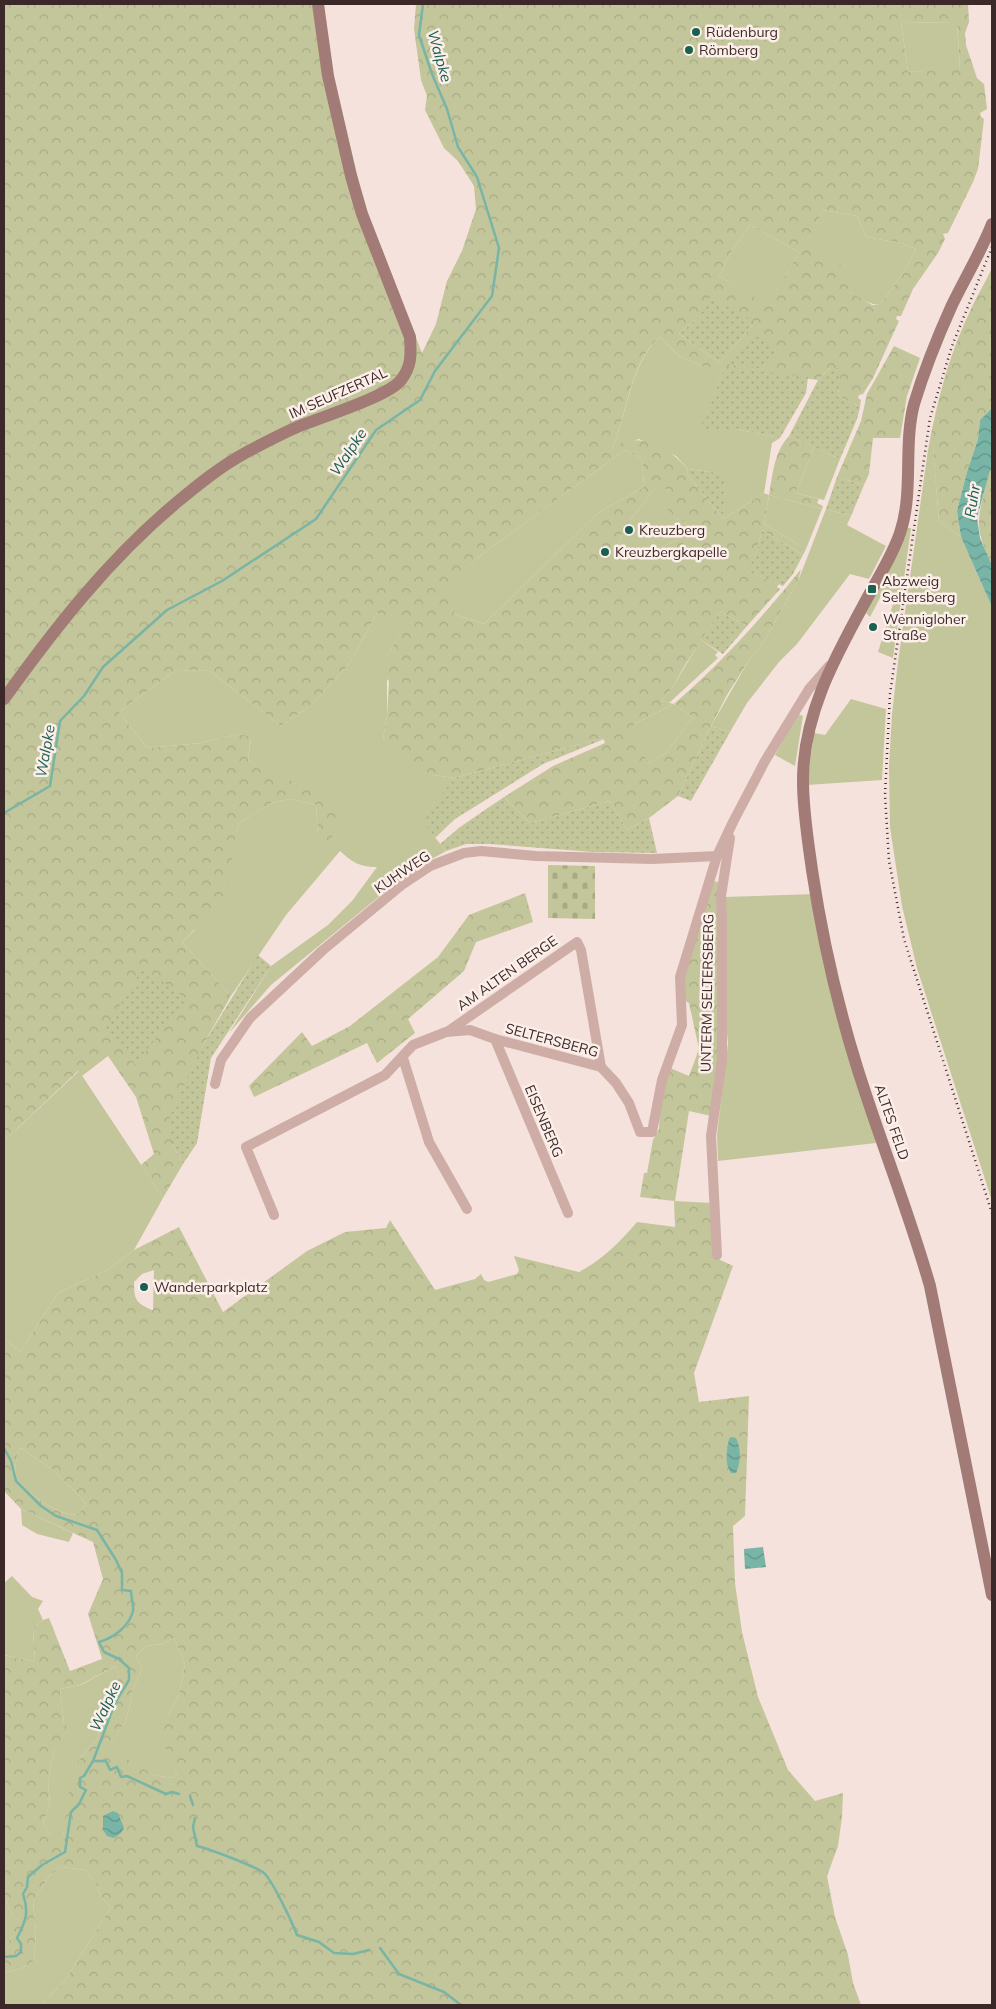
<svg xmlns="http://www.w3.org/2000/svg" width="996" height="2009" viewBox="0 0 996 2009" font-family="Mulish,sans-serif">
<style>
.grass{fill:#c3c69a}
.forest{fill:url(#forest-crowns);fill-rule:evenodd}
.cemetery{fill:url(#cemetery-stones)}
.garden{fill:url(#garden-dots)}
.water{fill:url(#water-waves)}
.lines{fill:none;stroke-linecap:round;stroke-linejoin:round}
.stream{stroke:#78b5a6;stroke-width:2.5}
.street{stroke:#ceada6;stroke-width:10}
.secondary{stroke:#a27b77;stroke-width:12}
.rail{stroke:#3a2928;stroke-width:2.5;stroke-dasharray:1 4;stroke-linecap:butt}
.poi-dot{fill:#196051;stroke:#fceee9;stroke-width:2}
.labels{text-anchor:middle;dominant-baseline:central;stroke-width:5;stroke-linejoin:round;paint-order:stroke}
.poi-label{font-size:14px;fill:#3a2928;stroke:#fceee9;text-anchor:start}
.street-label{font-size:14px;fill:#3a2928;stroke:#fceee9}
.water-label{font-size:15px;font-style:italic;fill:#196051;stroke:#fceee9}
</style>
<defs>
<pattern id="forest-crowns" width="20" height="18" patternUnits="userSpaceOnUse" patternTransform="scale(1.25)"><rect width="20" height="18" fill="#c3c69a"/><path d="M2 6a3 3 0 1 1 6 0M12 15a3 3 0 1 1 6 0" fill="none" stroke="#a8aa85"/></pattern>
<pattern id="cemetery-stones" width="16" height="16" patternUnits="userSpaceOnUse" patternTransform="scale(1.25)"><rect width="16" height="16" fill="#c3c69a"/><path d="M2 7V4a2 2 0 0 1 4 0v3zM10 15v-3a2 2 0 0 1 4 0v3z" fill="#a8aa85"/></pattern>
<pattern id="garden-dots" width="8" height="8" patternUnits="userSpaceOnUse" patternTransform="scale(1.25)"><rect width="8" height="8" fill="#c3c69a"/><path d="M2 2h.1M6 6h.1" fill="none" stroke="#a8aa85" stroke-width="1.8" stroke-linecap="round"/></pattern>
<pattern id="water-waves" width="16" height="10" patternUnits="userSpaceOnUse" patternTransform="scale(1.25)"><rect width="16" height="10" fill="#78b5a6"/><path d="M0 5q4-4 8 0t8 0" fill="none" stroke="#639387"/></pattern>
</defs>
<rect width="100%" height="100%" fill="#f5e2dc"/>
<g class="grass">
<polygon points="901,22 957,23 960,70 908,72"/>
<path d="M823 210 857 216 866 237 901 243 916 249 905 270 880 305C853 304 824 266 804 248Z"/>
<polygon points="750,225 799,252 768,306 719,276 731,252"/>
<path d="M660 337 679 356 701 366 725 367 701 429H736L780 438 772 443 764 493 723 519 725 474 688 469 676 456 639 439 613 447C627 414 631 361 660 337Z"/>
<polygon points="814,447 840,459 824,500 796,493"/>
<polygon points="933,447 939,521 961,537 992,607 992,1201 917,968 902,906 890,827 889,767 892,714 898,662 928,450"/>
<polygon points="625,450 642,459 644,487 598,513 484,624 453,614 441,590 481,555"/>
<path d="M666 489 670 490 673 517 686 523 682 538 634 559H618C619 522 634 520 652 491H662Z"/>
<polygon points="769,495 822,509 806,549 764,524"/>
<polygon points="826,509 851,516 847,525 886,546 869,579 850,574 797,644 779,662 747,703 730,732 711,726 749,660 763,643 798,581"/>
<polygon points="907,528 911,528 893,658 878,652 895,598 882,594 870,617 866,613"/>
<path d="M377 613 406 622 387 657V716L383 739 433 775 454 778 441 797 433 835 446 851 409 872 271 985 229 1033 271 966 328 925 352 901 377 867C359 867 352 862 340 851L286 915 231 996 182 942 194 931 234 840 239 823 271 803 290 799 316 805 318 835 342 807 248 761 251 738 238 734 201 743 147 748 119 712 176 670 210 671 281 726 313 704 349 664Z"/>
<polygon points="701,640 718,652 715,655 718,658 669,703 661,701 672,688"/>
<polygon points="851,699 886,709 882,780 807,785 814,733 825,735"/>
<polygon points="674,704 693,717 666,753 649,763 632,740 634,724"/>
<polygon points="798,714 803,716 795,766 775,755"/>
<polygon points="815,894 876,1143 718,1161 717,1135 728,1043 725,1014 723,897"/>
<polygon points="79,1071 163,1198 134,1250 107,1270 58,1293 20,1352 4,1338 4,1141"/>
<path d="M21 1448 53 1470 86 1503C84 1506 82 1511 80 1513 67 1522 24 1491 18 1480 14 1472 15 1466 17 1457 18 1453 18 1451 21 1448Z"/>
<polygon points="21,1509 73,1533 69,1542 37,1534 22,1525"/>
<polygon points="12,1576 32,1597 43,1601 38,1609 43,1620 33,1628 35,1662 4,1655 4,1583"/>
<polygon points="174,1638 185,1664 179,1695 168,1715 173,1763 177,1774 172,1778 154,1775 107,1748 126,1721 133,1689 142,1669 136,1656 146,1646 162,1644"/>
<polygon points="115,1666 119,1676 104,1704 98,1738 77,1762 63,1836 51,1836 43,1823 50,1804 48,1782 54,1749 64,1724 60,1689 81,1685"/>
<polygon points="62,1867 85,1870 95,1882 102,1898 111,1907 64,1982 41,2005 4,2005 4,1973 20,1969 34,1961 36,1933 33,1901 49,1876"/>
<polygon points="4,1896 14,1917 14,1935 4,1946"/>
</g>
<g class="forest">
<path d="M4 4H323L332 71 365 207 422 353 436 324 447 281 462 251 476 209 474 186 458 161 444 148 425 110 427 96 421 80 414 29 416 4H968L969 22 965 33 966 45 977 78 984 84 987 109 980 113 981 117 984 119 978 169 973 182 948 233 943 234 945 239 938 253 913 289 901 316H897L896 319 899 321 873 378 863 394 859 395 858 398 861 400 860 407 838 396 840 368H830L818 380 701 366 679 356 660 337C631 360 627 413 613 447 640 430 669 448 688 469L687 474 723 519 764 493 769 495C773 473 774 452 789 436L814 447 796 493 819 499 817 503 823 506 822 509 769 495 764 524 806 549 803 555 762 530 757 551 748 571 779 584 777 587 780 589 747 626 720 612 685 665 672 688 661 701 674 704C721 663 762 618 801 569L798 581 763 643 749 660 727 695 711 726 678 796 649 818 627 830 610 801 530 823 504 797 553 766 605 743 603 738 454 778 433 775 412 765 383 739 387 716 389 681 383 675 387 657 405 623 377 613 349 664 313 704 281 726 210 671 176 670 119 712 147 748 201 743 238 734 251 737 248 761 313 791 342 807 326 855 318 835 316 805 290 799 271 803 239 823C232 845 232 871 225 892 221 904 192 933 182 942L231 996 203 1045 172 1144 183 1164 163 1198 141 1165 154 1154 136 1097 108 1056 82 1076 78 1071 4 1141ZM901 22 957 23 960 69 908 72ZM823 210 857 216 866 237 901 243 916 249 905 270 880 305H872L850 292 844 267 805 248ZM750 225 799 252 768 305 719 276 731 252ZM700 316 755 322 720 363 679 334ZM625 450 642 459 644 487 598 513 484 624 453 614 461 601 442 590 481 555ZM666 489 670 490V497L666 507 673 517 686 523 682 538 634 559H618C619 522 634 520 652 491H662ZM674 704 693 717 666 753 649 763 633 740 634 724Z"/>
<path d="M992 268V408L980 420 978 439 967 472 957 511 961 537 939 521 933 448 928 450C937 401 949 354 971 309 977 295 986 282 992 268Z"/>
<polygon points="894,346 920,358 907,396 900,438 873,438 869,474 864,485 837,477 861,421 867,394"/>
<path d="M992 467V565C978 533 975 528 984 493 986 484 988 475 992 467Z"/>
<path d="M713 881 718 882 720 1051 711 1116 689 1111 675 1201 712 1203 714 1257 733 1266 694 1373 699 1402 749 1396 745 1516 733 1526 735 1583 742 1632 758 1697 788 1770 815 1801 843 1793 842 1817 838 1846 827 1876 835 1917 848 1955 853 1983 861 2005H41L64 1982 111 1907 102 1898 95 1882 85 1870 62 1867 49 1876 33 1901 36 1933 34 1961 20 1969 4 1973V1946L14 1935V1917L4 1896V1655L35 1662 33 1628 43 1620 49 1618 70 1671 102 1659 88 1614 103 1579 93 1542 21 1509 4 1491V1338L20 1352 58 1293 107 1270 134 1250 179 1227 223 1312 307 1251 345 1232 386 1228 390 1220 435 1290 475 1279 481 1274 484 1280 488 1282 517 1274 519 1270 514 1256 579 1272C602 1260 620 1242 637 1222L675 1227 674 1201 640 1197 644 1173H647L653 1140 659 1129 660 1104 670 1068 689 1076 699 1049 689 1003 683 1000V980ZM154 1270 153 1310H152C136 1303 134 1300 134 1282L142 1274ZM21 1448 53 1470 86 1503C84 1506 82 1511 79 1513 67 1522 24 1491 18 1480 14 1472 15 1466 17 1458 18 1453 18 1451 21 1448ZM174 1638 185 1664 179 1695 168 1715 161 1738 177 1774 172 1778 154 1775 108 1747 126 1721 133 1689 142 1669 136 1656 146 1646 162 1644ZM115 1666 119 1676 104 1704 98 1738 77 1762 70 1785 63 1836H51L43 1823 50 1804 48 1782 54 1749 74 1732 64 1724 60 1689 80 1685Z"/>
<polygon points="525,893 533,922 476,942 464,971 408,1019 415,1033 377,1063 367,1043 254,1097 249,1086 302,1032 312,1046 350,1026 438,957 469,915"/>
</g>
<polygon class="cemetery" points="548,865 595,866 595,919 548,918"/>
<g class="garden">
<polygon points="710,297 755,322 720,363 679,334 700,316"/>
<polygon points="754,335 778,349 765,369 726,364"/>
<polygon points="725,367 808,377 806,393 780,438 736,429 700,429"/>
<polygon points="830,368 841,368 838,396 860,407 857,419 840,459 789,436 818,380"/>
<polygon points="688,469 726,474 723,519 687,474"/>
<polygon points="837,477 864,485 851,516 826,509"/>
<polygon points="762,530 803,555 793,574 783,586 747,571 757,551"/>
<polygon points="720,612 747,626 723,654 701,640"/>
<polygon points="711,726 730,732 691,801 678,796"/>
<polygon points="603,738 604,739 543,764 455,819 435,838 423,820 454,778"/>
<polygon points="504,797 530,823 610,801 627,830 649,818 657,853 593,852 489,844 466,844 446,851 440,844 460,827"/>
<polygon points="258,955 271,966 211,1058 197,1143 183,1164 172,1144 170,1116 203,1045"/>
<polygon points="143,968 187,999 135,1065 106,1028"/>
</g>
<g class="water">
<polygon points="992,408 992,467 989,474 977,518 980,538 992,565 992,607 961,537 957,511 967,472 978,439 980,420"/>
<path d="M731 1437 736 1438C741 1448 741 1462 736 1473H731C724 1463 727 1450 729 1439Z"/>
<polygon points="763,1547 766,1567 745,1569 744,1549"/>
<polygon points="113,1811 118,1813 124,1828 121,1833 114,1838 107,1836 103,1830 103,1816"/>
</g>
<g class="lines">
<g class="stream">
<polyline points="4,813 50,786 60,721 84,696 103,667 167,610 222,581 316,519 376,430 420,400 435,371 492,296 499,248 477,177 458,147 447,109 432,74 419,35 423,4"/>
<path d="M4 1448 11 1461 16 1481 41 1506 56 1516 97 1530 116 1560 122 1573V1590L131 1591C131 1597 134 1606 133 1611 129 1627 113 1638 99 1642L104 1652 119 1659 129 1668V1680L115 1703 93 1761 84 1776 80 1778V1787L86 1790 79 1804 71 1812 65 1852 42 1865 28 1877 27 1887 23 1894C29 1913 26 1921 17 1938L21 1944V1952L16 1956 4 1957"/>
<polyline points="94,1761 106,1761 110,1770 117,1767 121,1777 127,1776 166,1794 172,1792 179,1794"/>
<polyline points="190,1796 193,1805"/>
<path d="M195 1818 193 1827 197 1846C209 1849 258 1867 265 1874 274 1884 292 1922 297 1935L319 1942 334 1953 353 1954 369 1950"/>
<polyline points="380,1948 399,1974 444,1992 461,2005"/>
</g>
<g class="street">
<polyline points="447,1032 577,942 581,950 601,1067"/>
<polyline points="495,1039 568,1213"/>
<polyline points="403,1058 429,1142 467,1209"/>
<polyline points="215,1084 221,1060 250,1018 323,950 403,884 430,866 464,853 481,851 536,856 652,859 717,856"/>
<polyline points="274,1215 246,1147 385,1075 413,1045 446,1032 470,1030 495,1039 601,1067 616,1083 629,1103 640,1132 652,1132 662,1080 682,1025 680,977 717,856 733,822 765,761 809,689 829,666"/>
<polyline points="717,1255 711,1136 722,1060 722,921 721,896 730,838"/>
</g>
<g class="secondary">
<path d="M992 224C981 252 965 278 952 305 938 336 924 371 914 404 903 446 914 492 900 533 893 554 881 573 870 593 838 652 803 711 803 781 803 811 808 841 812 870 822 937 837 1003 857 1067 880 1141 909 1212 930 1286L992 1595"/>
<path d="M4 699C55 628 108 560 176 503 199 484 221 466 247 452 262 444 279 435 295 428 318 418 388 397 401 380 412 366 411 354 410 337L362 214 351 176 328 76 318 4"/>
</g>
<polyline class="rail" points="992,247 952,346 930,418 890,694 885,795 889,861 904,939 992,1213"/>
</g>
<g class="poi-dot">
<circle cx="696" cy="32" r="5"/>
<circle cx="689" cy="50" r="5"/>
<circle cx="629" cy="530" r="5"/>
<circle cx="605" cy="552" r="5"/>
<rect x="867" y="584" width="10" height="10" rx="2.5"/>
<circle cx="873" cy="627" r="5"/>
<circle cx="144" cy="1287" r="5"/>
</g>
<g class="labels">
<g class="poi-label">
<text x="706" y="32">Rüdenburg</text>
<text x="699" y="50">Römberg</text>
<text x="639" y="530">Kreuzberg</text>
<text x="615" y="552">Kreuzbergkapelle</text>
<text x="882" y="581">Abzweig<tspan x="882" dy="16">Seltersberg</tspan></text>
<text x="883" y="619">Wennigloher<tspan x="883" dy="16">Straße</tspan></text>
<text x="154" y="1287">Wanderparkplatz</text>
</g>
<g class="street-label">
<text transform="translate(338 393) rotate(-24)">IM SEUFZERTAL</text>
<text transform="translate(402 872) rotate(-34)">KUHWEG</text>
<text transform="translate(507 973) rotate(-35)">AM ALTEN BERGE</text>
<text transform="translate(707 993) rotate(-89)">UNTERM SELTERSBERG</text>
<text transform="translate(552 1040) rotate(15)">SELTERSBERG</text>
<text transform="translate(544 1121) rotate(67)">EISENBERG</text>
<text transform="translate(892 1122) rotate(71)">ALTES FELD</text>
</g>
<g class="water-label">
<text transform="translate(440 56) rotate(74)">Walpke</text>
<text transform="translate(348 452) rotate(-56)">Walpke</text>
<text transform="translate(972 501) rotate(-81)">Ruhr</text>
<text transform="translate(45 751) rotate(-80)">Walpke</text>
<text transform="translate(105 1706) rotate(-65)">Walpke</text>
</g>
</g>
<rect width="996" height="2009" fill="none" stroke="#3a2928" stroke-width="10"/>
</svg>
